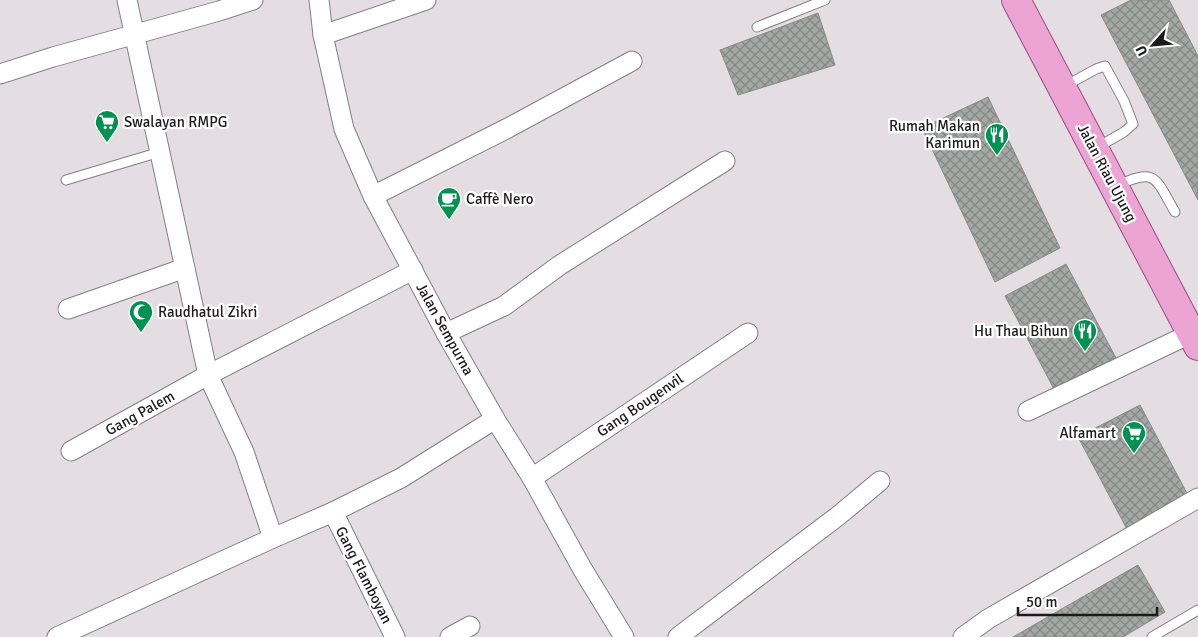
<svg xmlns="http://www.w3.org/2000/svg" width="1198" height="637" viewBox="0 0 1198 637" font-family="Signika,sans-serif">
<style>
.building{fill:url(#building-cross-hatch);stroke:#878c88}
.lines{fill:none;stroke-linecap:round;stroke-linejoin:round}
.lane-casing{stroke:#847f82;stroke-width:11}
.street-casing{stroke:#847f82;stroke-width:21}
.primary-casing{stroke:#9b4c81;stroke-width:30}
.lane{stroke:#fff;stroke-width:9}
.street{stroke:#fff;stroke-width:19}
.primary{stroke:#eca4d4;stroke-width:28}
.labels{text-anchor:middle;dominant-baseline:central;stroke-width:4.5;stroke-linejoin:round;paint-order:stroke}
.poi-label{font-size:15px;fill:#1c1a1b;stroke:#fff;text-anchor:start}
.street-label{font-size:15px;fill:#1c1a1b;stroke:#fff}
</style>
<defs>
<pattern id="building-cross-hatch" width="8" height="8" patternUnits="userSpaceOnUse" patternTransform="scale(1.25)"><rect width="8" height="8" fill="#a3a8a4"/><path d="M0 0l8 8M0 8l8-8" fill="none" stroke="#848885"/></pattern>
</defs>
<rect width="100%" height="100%" fill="#e4dee2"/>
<g class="building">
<polygon points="1131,0 1169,0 1198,56 1198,200 1101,15"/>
<polygon points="818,13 835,65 738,95 720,50"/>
<polygon points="988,97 1060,248 995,282 922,128"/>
<polygon points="1066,264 1116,358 1055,391 1005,296"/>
<polygon points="1140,405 1190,499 1128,531 1078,437"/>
<polygon points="1138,565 1165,612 1123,637 1013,637"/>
</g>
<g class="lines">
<g class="lane-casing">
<g id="lane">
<polyline points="757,27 825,0"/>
<polyline points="1065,86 1096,69 1105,66 1124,101 1133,124 1124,132 1096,148"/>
<polyline points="66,180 160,152"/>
<path d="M1116 186C1157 167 1155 178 1175 212"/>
<polyline points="1152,637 1198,610"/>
</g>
</g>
<g class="street-casing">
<g id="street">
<polyline points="127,0 208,375 244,452 273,538"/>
<polyline points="319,0 323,35 344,129 373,196 446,333 495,419 532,478 583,570 624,637"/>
<polyline points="323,35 426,0"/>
<polyline points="0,74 53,57 219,11 253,0"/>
<polyline points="373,196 508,128 632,61"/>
<polyline points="68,309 185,268"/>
<polyline points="446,333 504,306 560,265 725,161"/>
<polyline points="1028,411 1192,333"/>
<polyline points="71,451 208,375 413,270"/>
<polyline points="532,478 748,333"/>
<polyline points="333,512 395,637"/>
<polyline points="57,637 273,538 333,512 401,478 495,419"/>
<polyline points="450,637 470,626"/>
<polyline points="678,637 838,516 880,481"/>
<polyline points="963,637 988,619 1198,498"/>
</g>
</g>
<g class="primary-casing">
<polyline id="primary" points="1016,0 1198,346"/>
</g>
<use href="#lane" class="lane"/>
<use href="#street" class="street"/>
<use href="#primary" class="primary"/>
</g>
<defs>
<g id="supermarket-pin" transform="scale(1.25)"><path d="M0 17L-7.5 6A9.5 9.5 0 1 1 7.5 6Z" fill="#019150" stroke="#fff"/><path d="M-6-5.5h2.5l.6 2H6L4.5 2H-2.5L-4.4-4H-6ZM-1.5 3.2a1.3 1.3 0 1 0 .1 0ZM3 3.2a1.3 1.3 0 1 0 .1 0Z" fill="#fff"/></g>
<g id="restaurant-pin" transform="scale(1.25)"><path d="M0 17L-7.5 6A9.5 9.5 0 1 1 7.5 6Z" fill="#019150" stroke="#fff"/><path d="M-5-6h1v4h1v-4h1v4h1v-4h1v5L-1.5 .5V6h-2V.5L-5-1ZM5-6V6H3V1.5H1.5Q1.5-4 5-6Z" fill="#fff"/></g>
<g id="cafe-pin" transform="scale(1.25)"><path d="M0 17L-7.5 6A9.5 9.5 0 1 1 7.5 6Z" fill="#019150" stroke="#fff"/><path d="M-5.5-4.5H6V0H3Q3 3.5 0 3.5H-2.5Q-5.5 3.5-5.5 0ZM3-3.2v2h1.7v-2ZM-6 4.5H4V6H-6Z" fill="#fff"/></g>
<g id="mosque-pin" transform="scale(1.25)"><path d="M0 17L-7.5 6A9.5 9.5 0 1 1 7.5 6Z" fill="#019150" stroke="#fff"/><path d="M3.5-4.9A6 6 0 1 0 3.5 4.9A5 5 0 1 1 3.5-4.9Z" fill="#fff"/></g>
</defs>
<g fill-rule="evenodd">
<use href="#supermarket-pin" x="107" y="122"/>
<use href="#restaurant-pin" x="997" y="135"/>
<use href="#cafe-pin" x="449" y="199"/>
<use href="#mosque-pin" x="141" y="312"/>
<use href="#restaurant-pin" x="1085" y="331"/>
<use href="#supermarket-pin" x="1134" y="433"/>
</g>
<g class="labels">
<g class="poi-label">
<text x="124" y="122">Swalayan RMPG</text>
<text x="980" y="126" text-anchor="end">Rumah Makan<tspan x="980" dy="17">Karimun</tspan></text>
<text x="466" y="199">Caffè Nero</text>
<text x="158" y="312">Raudhatul Zikri</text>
<text x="1068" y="331" text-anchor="end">Hu Thau Bihun</text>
<text x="1116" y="433" text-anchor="end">Alfamart</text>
</g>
<g class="street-label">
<text transform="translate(1107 173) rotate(62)">Jalan Riau Ujung</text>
<text transform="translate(445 329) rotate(61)">Jalan Sempurna</text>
<text transform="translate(640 405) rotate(-34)">Gang Bougenvil</text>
<text transform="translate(140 413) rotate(-29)">Gang Palem</text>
<text transform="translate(364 575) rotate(63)">Gang Flamboyan</text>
</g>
</g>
<g transform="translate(1153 45) rotate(243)" stroke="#ffffff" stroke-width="4" paint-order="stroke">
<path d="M0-4L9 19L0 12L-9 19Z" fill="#1c1a1b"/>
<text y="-8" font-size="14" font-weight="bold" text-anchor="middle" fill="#1c1a1b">U</text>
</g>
<path d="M1018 607v8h139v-8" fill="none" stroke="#1c1a1b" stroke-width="2.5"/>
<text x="1026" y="607" font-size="15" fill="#1c1a1b" stroke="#ffffff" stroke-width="4" paint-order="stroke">50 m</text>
</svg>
